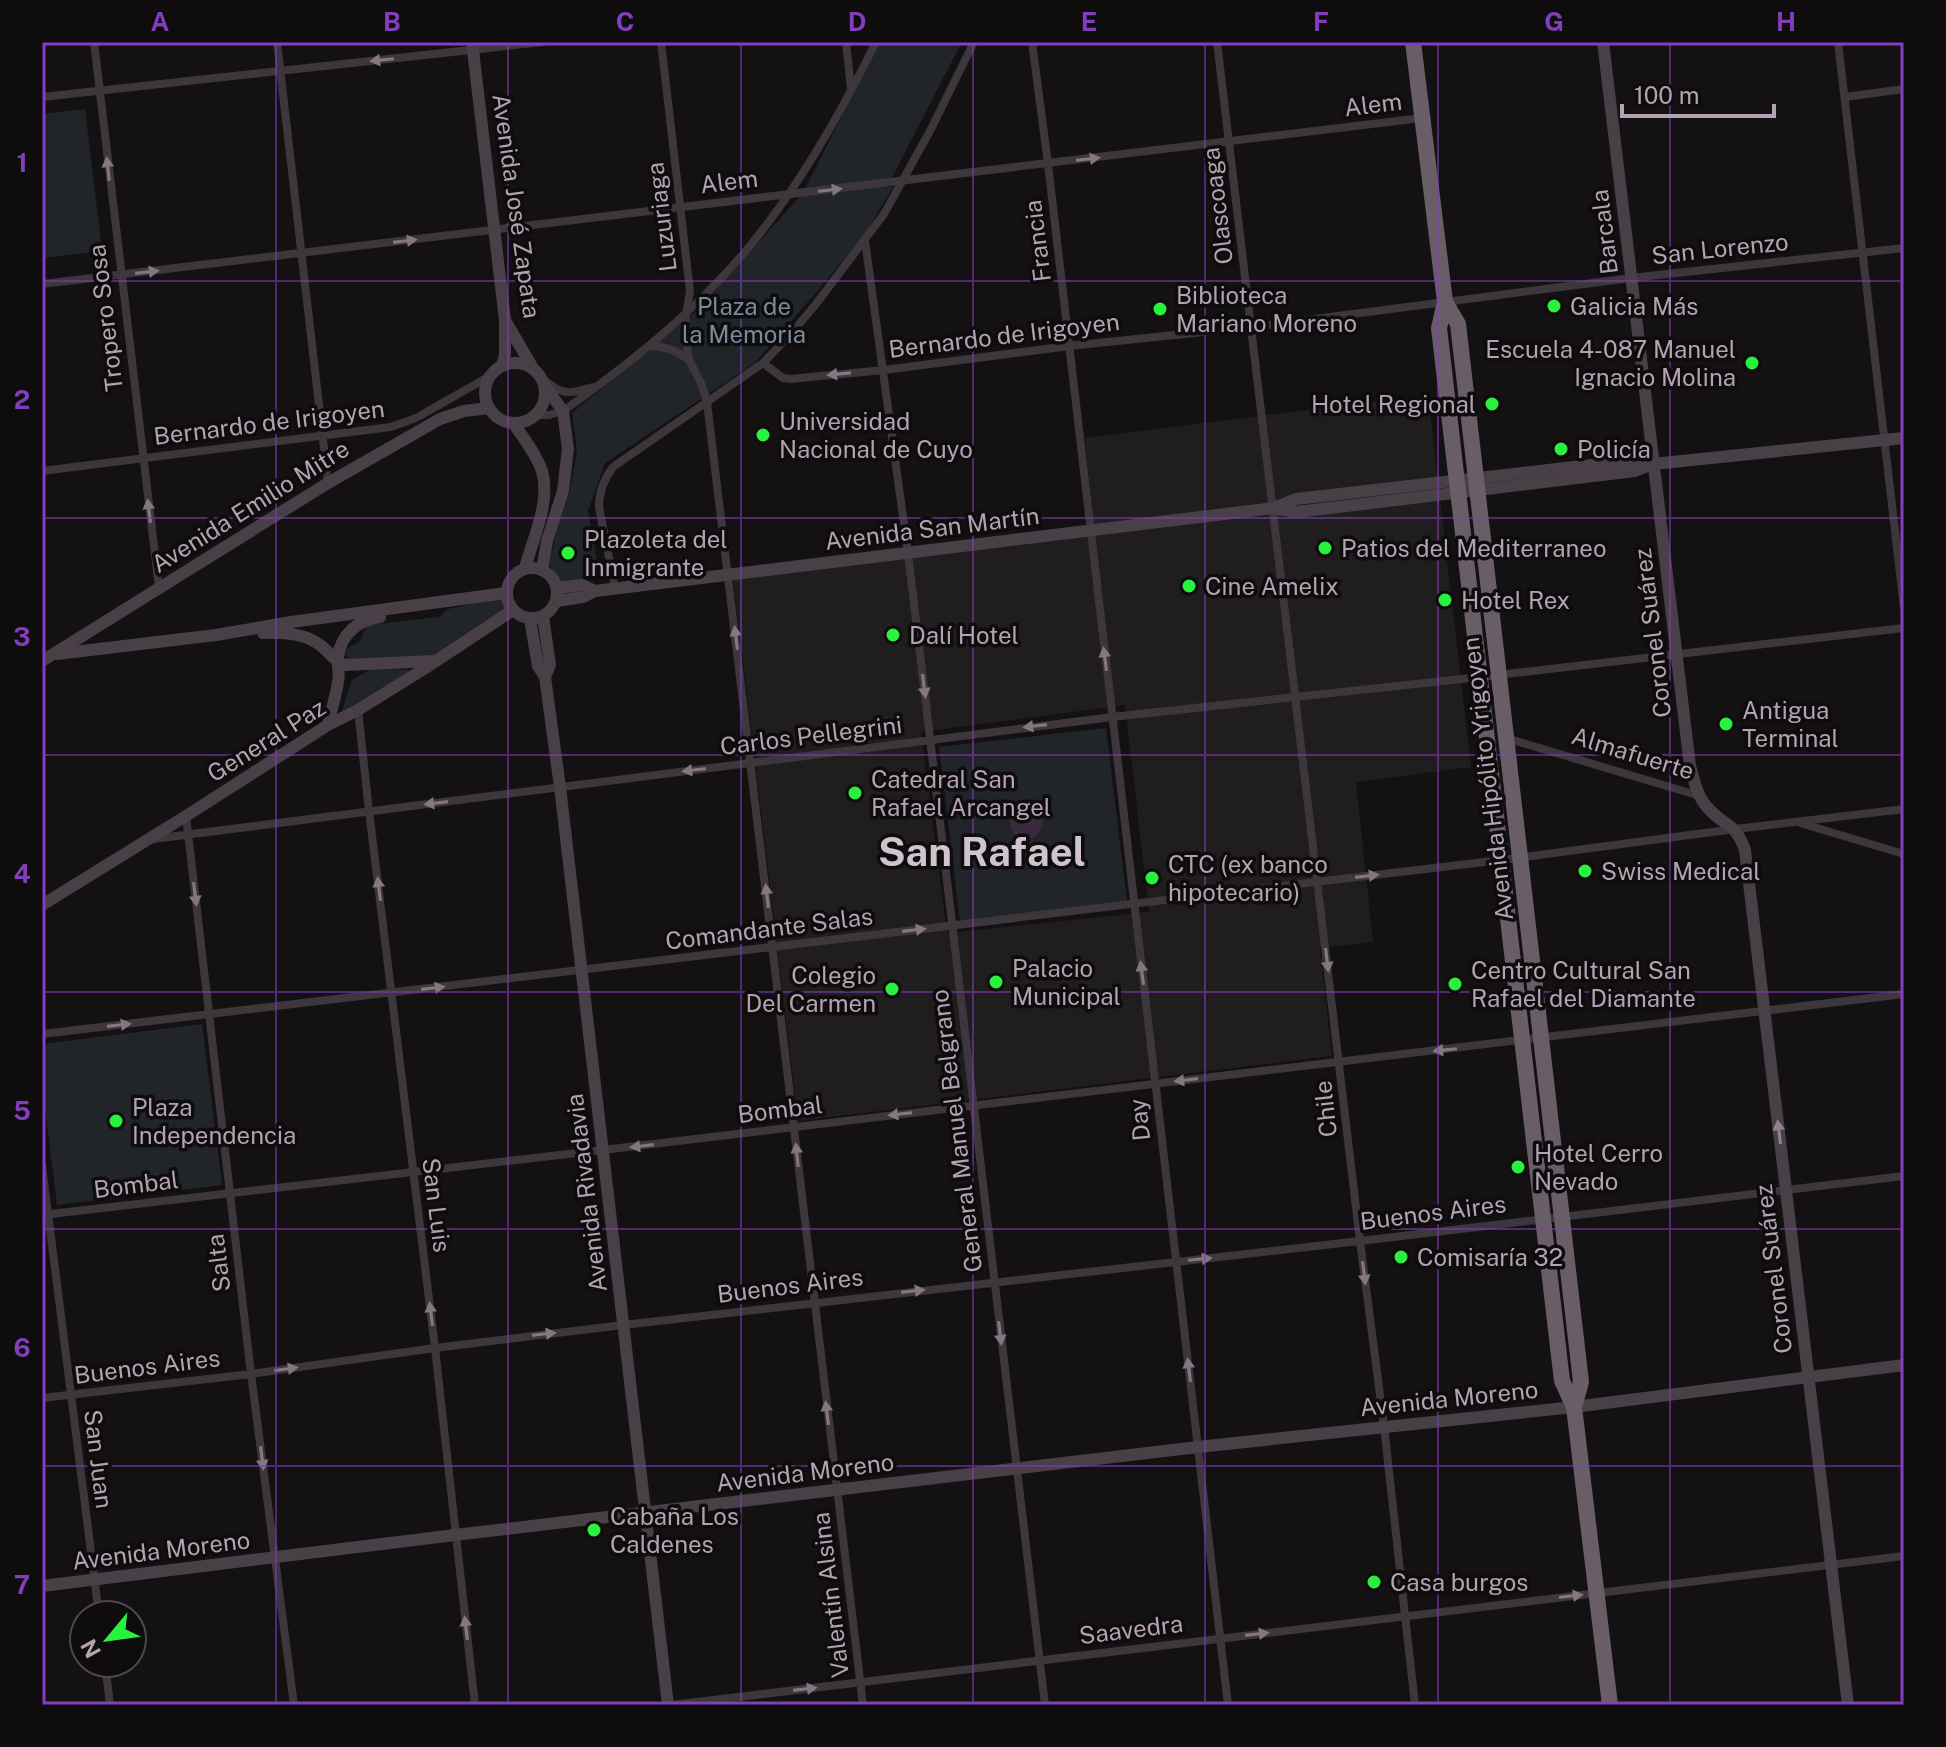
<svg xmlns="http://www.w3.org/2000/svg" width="1946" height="1747" viewBox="0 0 1946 1747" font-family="'Public Sans',sans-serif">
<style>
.built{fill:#201d1e;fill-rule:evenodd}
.green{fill:#21252a}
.water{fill:#392b3b}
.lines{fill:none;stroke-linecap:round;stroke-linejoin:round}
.street{stroke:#3d363b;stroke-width:8}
.secondary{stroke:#484046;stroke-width:12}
.highway{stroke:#695e67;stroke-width:16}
.oneway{fill:#847782}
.oneway2{fill:#8e808c}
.grid{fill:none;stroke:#833ebd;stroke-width:2;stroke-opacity:0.55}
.poi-dot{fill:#29f23f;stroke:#0e0c0d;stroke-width:3}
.labels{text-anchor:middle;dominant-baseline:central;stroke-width:7;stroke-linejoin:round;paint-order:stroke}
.street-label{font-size:24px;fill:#b3a2b1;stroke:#0e0c0d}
.poi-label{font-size:24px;fill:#b3a2b1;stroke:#0e0c0d;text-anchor:start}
.park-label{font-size:24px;fill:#798c9f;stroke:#0e0c0d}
.town-label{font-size:40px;font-weight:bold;fill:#cfc3cd;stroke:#0e0c0d}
.neatline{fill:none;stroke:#833ebd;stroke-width:3}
.grid-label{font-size:26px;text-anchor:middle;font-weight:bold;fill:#833ebd}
</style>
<rect width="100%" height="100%" fill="#131112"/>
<path class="built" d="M1428 395 1471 767 1356 782 1373 942 1320 948 1332 1056 798 1121 733 578 1094 534 1085 438ZM1125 705 1149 912 947 933 921 732Z"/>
<g class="green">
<polygon points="879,42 962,42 887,187 893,187 862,239 755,363 605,463 588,511 600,576 559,583 549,563 557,530 569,494 577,451 572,413 696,311 803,193"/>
<polygon points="85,109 102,251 42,258 42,114"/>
<polygon points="502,597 507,609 434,661 350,662 345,654 347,648 359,642 367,625 439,617 448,609"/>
<polygon points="371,669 413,670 345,714 341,713 352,680"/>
<polygon points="1106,728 1127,901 960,921 939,747"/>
<polygon points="202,1024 222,1185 57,1205 42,1085 42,1044"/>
</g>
<circle class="water" cx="1026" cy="823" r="16"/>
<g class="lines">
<g class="street">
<polyline points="94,42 159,588"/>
<polyline points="277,42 328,483"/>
<polyline points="661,42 690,291 684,326 689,360 702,385 707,402 863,1705"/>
<polyline points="846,42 851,89"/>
<polyline points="1032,42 1048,164 1228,1705"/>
<polyline points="1217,42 1360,1241 1384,1426 1415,1705"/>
<polyline points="1838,42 1904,608"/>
<polyline points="42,97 543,42"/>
<polyline points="1845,97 1904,89"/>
<polyline points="865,241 908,553 1045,1705"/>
<polyline points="42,284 1422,118"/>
<path d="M650 346C666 347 676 350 689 360"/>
<polyline points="763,363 783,378 790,379 884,370 1069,346 1252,327 1631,278 1904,248"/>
<path d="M540 377C564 395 564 395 593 387"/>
<path d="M535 415H549L563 411C628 365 691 315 743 254 797 191 839 116 876 42"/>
<polyline points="42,471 391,427 416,418 490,376"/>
<path d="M615 588 599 507C599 492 604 479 613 467L763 363 791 334 816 304 884 214 930 131 974 42"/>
<polyline points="358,710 369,811 435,1348 475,1705"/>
<polyline points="1506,738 1700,796"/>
<polyline points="186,816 251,1374 294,1705"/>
<polyline points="1800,823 1904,854"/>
<polyline points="153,839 1112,717 1480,677 1904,628"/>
<polyline points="42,1034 1501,860 1735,829 1904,809"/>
<polyline points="42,1166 99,1615"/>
<polyline points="42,1215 603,1150 1904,994"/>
<polyline points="42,1398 251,1374 435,1348 623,1325 1360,1241 1904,1176"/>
<polyline points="105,1663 110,1705"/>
<polyline points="672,1705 1904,1556"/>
</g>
<g class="secondary">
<polyline points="472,42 505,320 534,370"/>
<path d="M1603 42 1690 766C1694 780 1697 796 1707 807 1724 827 1735 821 1745 850L1848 1705"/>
<circle cx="515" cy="393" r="30"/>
<polyline points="502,366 505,355 505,323"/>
<path d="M513 423C523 437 536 454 542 471 551 502 533 538 525 568"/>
<polyline points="1277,509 1297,512 1635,471 1653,464 1904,438"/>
<circle cx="532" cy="593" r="25"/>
<polyline points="542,570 547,541 563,491 568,449 563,411 544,385"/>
<polyline points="557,588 582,585 595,591"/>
<polyline points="556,601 583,597 595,591 1274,508 1296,499 1634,460 1653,464"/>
<polyline points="543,616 550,665 545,677"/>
<polyline points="530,619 538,666 545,677 560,787 668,1705"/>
<path d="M263 633C282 632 305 633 320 645 330 652 333 661 345 665L434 661"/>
<polyline points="57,654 216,635 291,622 506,593"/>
<polyline points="42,661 328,483 440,419 464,411 489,408"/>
<path d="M328 725C331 711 336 696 338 682 340 674 337 665 338 657 341 634 358 620 380 617"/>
<polyline points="42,905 186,816 328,725 358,710 427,667 513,610"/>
<polyline points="42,1586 455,1535 1198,1447 1574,1407 1904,1365"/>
</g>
<g class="highway">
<polyline points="1413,42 1445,302"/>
<polyline points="1574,1407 1581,1382 1458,324 1445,302 1439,328 1562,1381 1574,1407 1610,1705"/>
</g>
</g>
<defs><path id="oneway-solid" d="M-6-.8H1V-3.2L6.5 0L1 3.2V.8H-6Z" transform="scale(2)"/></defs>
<g class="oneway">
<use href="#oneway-solid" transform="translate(382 60) rotate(174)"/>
<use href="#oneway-solid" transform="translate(1088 159) rotate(-7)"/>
<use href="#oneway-solid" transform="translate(108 169) rotate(-96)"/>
<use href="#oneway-solid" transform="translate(830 190) rotate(-7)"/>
<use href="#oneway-solid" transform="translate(405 241) rotate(-7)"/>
<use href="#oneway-solid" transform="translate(147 272) rotate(-7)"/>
<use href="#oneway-solid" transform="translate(839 374) rotate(175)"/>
<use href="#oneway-solid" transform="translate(149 511) rotate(-97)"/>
<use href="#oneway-solid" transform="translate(736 638) rotate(-97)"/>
<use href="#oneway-solid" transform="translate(1105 659) rotate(-97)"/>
<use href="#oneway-solid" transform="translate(924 686) rotate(83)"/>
<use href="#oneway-solid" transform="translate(1035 726) rotate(173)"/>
<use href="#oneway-solid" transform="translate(694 770) rotate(173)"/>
<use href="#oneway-solid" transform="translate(436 803) rotate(173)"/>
<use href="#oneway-solid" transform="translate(1367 876) rotate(-7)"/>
<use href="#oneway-solid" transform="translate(379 889) rotate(-97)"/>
<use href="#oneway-solid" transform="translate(195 894) rotate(83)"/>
<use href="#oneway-solid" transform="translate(767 896) rotate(-97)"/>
<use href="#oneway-solid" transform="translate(914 930) rotate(-7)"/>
<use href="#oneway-solid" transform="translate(1327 960) rotate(83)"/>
<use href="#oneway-solid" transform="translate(1142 973) rotate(-97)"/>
<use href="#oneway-solid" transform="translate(433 988) rotate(-7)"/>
<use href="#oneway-solid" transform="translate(119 1025) rotate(-7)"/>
<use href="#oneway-solid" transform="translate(1445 1050) rotate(174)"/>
<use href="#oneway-solid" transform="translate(1186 1080) rotate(173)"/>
<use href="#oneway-solid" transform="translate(900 1114) rotate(173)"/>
<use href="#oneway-solid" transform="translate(642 1146) rotate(173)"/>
<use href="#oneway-solid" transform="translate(797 1155) rotate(-96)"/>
<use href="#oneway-solid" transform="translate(1200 1259) rotate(-6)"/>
<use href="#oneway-solid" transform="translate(1364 1273) rotate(83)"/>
<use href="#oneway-solid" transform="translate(913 1291) rotate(-7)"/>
<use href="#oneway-solid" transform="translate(431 1314) rotate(-97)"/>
<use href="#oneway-solid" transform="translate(1000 1333) rotate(83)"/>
<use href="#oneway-solid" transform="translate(544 1334) rotate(-7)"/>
<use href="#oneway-solid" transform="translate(286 1369) rotate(-8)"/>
<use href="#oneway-solid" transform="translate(1189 1370) rotate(-97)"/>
<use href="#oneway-solid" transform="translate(827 1413) rotate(-97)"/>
<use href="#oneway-solid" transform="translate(262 1458) rotate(83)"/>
<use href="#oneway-solid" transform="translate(1571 1596) rotate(-7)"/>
<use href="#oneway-solid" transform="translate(466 1628) rotate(-97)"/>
<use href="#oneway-solid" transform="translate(1257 1634) rotate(-7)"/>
<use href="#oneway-solid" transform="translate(805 1689) rotate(-7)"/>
</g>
<use class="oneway2" href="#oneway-solid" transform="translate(1779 1132) rotate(-97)"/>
<path class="grid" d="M276 42V1705M508 42V1705M741 42V1705M973 42V1705M1205 42V1705M1438 42V1705M1670 42V1705M42 281H1904M42 518H1904M42 755H1904M42 992H1904M42 1229H1904M42 1466H1904"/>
<g class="poi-dot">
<circle cx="1554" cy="306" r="8"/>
<circle cx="1160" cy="309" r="8"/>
<circle cx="1752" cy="363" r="8"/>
<circle cx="1492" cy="404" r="8"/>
<circle cx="763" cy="435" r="8"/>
<circle cx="1561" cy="449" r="8"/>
<circle cx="1325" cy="548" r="8"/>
<circle cx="568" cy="553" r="8"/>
<circle cx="1189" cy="586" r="8"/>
<circle cx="1445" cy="600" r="8"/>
<circle cx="893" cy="635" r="8"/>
<circle cx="1726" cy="724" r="8"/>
<circle cx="855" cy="793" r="8"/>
<circle cx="1585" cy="871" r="8"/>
<circle cx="1152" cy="878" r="8"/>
<circle cx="996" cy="982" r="8"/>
<circle cx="1455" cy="984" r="8"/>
<circle cx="892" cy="989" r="8"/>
<circle cx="116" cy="1121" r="8"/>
<circle cx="1518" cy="1167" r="8"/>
<circle cx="1401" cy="1257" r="8"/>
<circle cx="594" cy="1530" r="8"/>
<circle cx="1374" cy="1582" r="8"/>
</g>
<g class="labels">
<g class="street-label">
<text transform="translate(1373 104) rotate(-7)">Alem</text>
<text transform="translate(729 181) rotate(-7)">Alem</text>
<text transform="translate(517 206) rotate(82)">Avenida José Zapata</text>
<text transform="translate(1217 206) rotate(-97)">Olascoaga</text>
<text transform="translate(661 217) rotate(-97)">Luzuriaga</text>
<text transform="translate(1604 232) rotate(-97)">Barcala</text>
<text transform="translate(1037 241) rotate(-97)">Francia</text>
<text transform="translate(1720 248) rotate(-6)">San Lorenzo</text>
<text transform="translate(105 318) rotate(-97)">Tropero Sosa</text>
<text transform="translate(1004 335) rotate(-7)">Bernardo de Irigoyen</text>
<text transform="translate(269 422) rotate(-7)">Bernardo de Irigoyen</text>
<text transform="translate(250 506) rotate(-32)">Avenida Emilio Mitre</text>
<text transform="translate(932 528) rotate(-7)">Avenida San Martín</text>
<text transform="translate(1652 633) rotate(-97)">Coronel Suárez</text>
<text transform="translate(811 735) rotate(-7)">Carlos Pellegrini</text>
<text transform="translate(266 740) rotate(-32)">General Paz</text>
<text transform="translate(1633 753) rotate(17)">Almafuerte</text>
<text transform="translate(1487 779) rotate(-97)">Avenida Hipólito Yrigoyen</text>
<text transform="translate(769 928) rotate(-7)">Comandante Salas</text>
<text transform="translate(780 1109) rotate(-7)">Bombal</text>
<text transform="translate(1325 1109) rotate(-96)">Chile</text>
<text transform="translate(1139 1120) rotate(-96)">Day</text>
<text transform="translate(956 1131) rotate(-97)">General Manuel Belgrano</text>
<text transform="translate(136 1184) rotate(-7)">Bombal</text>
<text transform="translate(586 1193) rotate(-97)">Avenida Rivadavia</text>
<text transform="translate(437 1205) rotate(83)">San Luis</text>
<text transform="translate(1433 1212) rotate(-7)">Buenos Aires</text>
<text transform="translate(218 1263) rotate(-97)">Salta</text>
<text transform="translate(1773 1269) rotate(-97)">Coronel Suárez</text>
<text transform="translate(790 1285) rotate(-7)">Buenos Aires</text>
<text transform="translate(147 1366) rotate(-7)">Buenos Aires</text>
<text transform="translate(1449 1398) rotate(-6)">Avenida Moreno</text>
<text transform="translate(99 1459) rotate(83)">San Juan</text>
<text transform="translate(805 1472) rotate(-7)">Avenida Moreno</text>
<text transform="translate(161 1550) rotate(-7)">Avenida Moreno</text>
<text transform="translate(830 1595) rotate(-97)">Valentín Alsina</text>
<text transform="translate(1131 1629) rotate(-7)">Saavedra</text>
</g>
<g class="poi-label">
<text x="1176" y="295">Biblioteca<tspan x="1176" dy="28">Mariano Moreno</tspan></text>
<text x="1570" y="306">Galicia Más</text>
<text x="1736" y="349" text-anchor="end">Escuela 4-087 Manuel<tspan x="1736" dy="28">Ignacio Molina</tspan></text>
<text x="1476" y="404" text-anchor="end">Hotel Regional</text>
<text x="779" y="421">Universidad<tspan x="779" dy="28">Nacional de Cuyo</tspan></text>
<text x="1577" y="449">Policía</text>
<text x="584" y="539">Plazoleta del<tspan x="584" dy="28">Inmigrante</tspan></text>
<text x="1341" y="548">Patios del Mediterraneo</text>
<text x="1205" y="586">Cine Amelix</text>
<text x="1461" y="600">Hotel Rex</text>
<text x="909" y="635">Dalí Hotel</text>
<text x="1742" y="710">Antigua<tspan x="1742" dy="28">Terminal</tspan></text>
<text x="871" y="779">Catedral San<tspan x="871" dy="28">Rafael Arcangel</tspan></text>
<text x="1168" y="864">CTC (ex banco<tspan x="1168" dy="28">hipotecario)</tspan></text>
<text x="1601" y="871">Swiss Medical</text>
<text x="1012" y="968">Palacio<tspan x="1012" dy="28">Municipal</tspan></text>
<text x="1471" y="970">Centro Cultural San<tspan x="1471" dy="28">Rafael del Diamante</tspan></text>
<text x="876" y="975" text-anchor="end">Colegio<tspan x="876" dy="28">Del Carmen</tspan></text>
<text x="132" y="1107">Plaza<tspan x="132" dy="28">Independencia</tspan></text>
<text x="1534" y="1153">Hotel Cerro<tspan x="1534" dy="28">Nevado</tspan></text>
<text x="1417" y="1257">Comisaría 32</text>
<text x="610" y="1516">Cabaña Los<tspan x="610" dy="28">Caldenes</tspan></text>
<text x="1390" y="1582">Casa burgos</text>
</g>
<g class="park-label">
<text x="744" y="306">Plaza de<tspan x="744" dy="28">la Memoria</tspan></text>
</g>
<g class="town-label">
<text x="982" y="851">San Rafael</text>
</g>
</g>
<rect width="1946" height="1747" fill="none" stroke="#0e0c0d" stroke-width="88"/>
<g transform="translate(108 1639) rotate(241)"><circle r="38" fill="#0e0c0d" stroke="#50484f" stroke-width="2"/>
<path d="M0-6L14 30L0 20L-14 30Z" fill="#29f23f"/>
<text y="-12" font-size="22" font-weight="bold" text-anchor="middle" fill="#b3a2b1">N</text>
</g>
<path d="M1622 104v12h152v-12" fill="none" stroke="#b3a2b1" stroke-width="4"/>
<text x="1634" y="104" font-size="24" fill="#b3a2b1" stroke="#0e0c0d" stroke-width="6" paint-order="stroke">100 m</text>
<rect x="44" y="44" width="1858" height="1659" class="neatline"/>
<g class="grid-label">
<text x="160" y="31">A</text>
<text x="392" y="31">B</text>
<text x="625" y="31">C</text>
<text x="857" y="31">D</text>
<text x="1089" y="31">E</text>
<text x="1321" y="31">F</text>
<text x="1554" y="31">G</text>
<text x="1786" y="31">H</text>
<text x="22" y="172">1</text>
<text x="22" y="409">2</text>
<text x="22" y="646">3</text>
<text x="22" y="883">4</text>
<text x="22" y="1120">5</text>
<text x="22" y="1357">6</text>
<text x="22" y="1594">7</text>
</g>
</svg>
